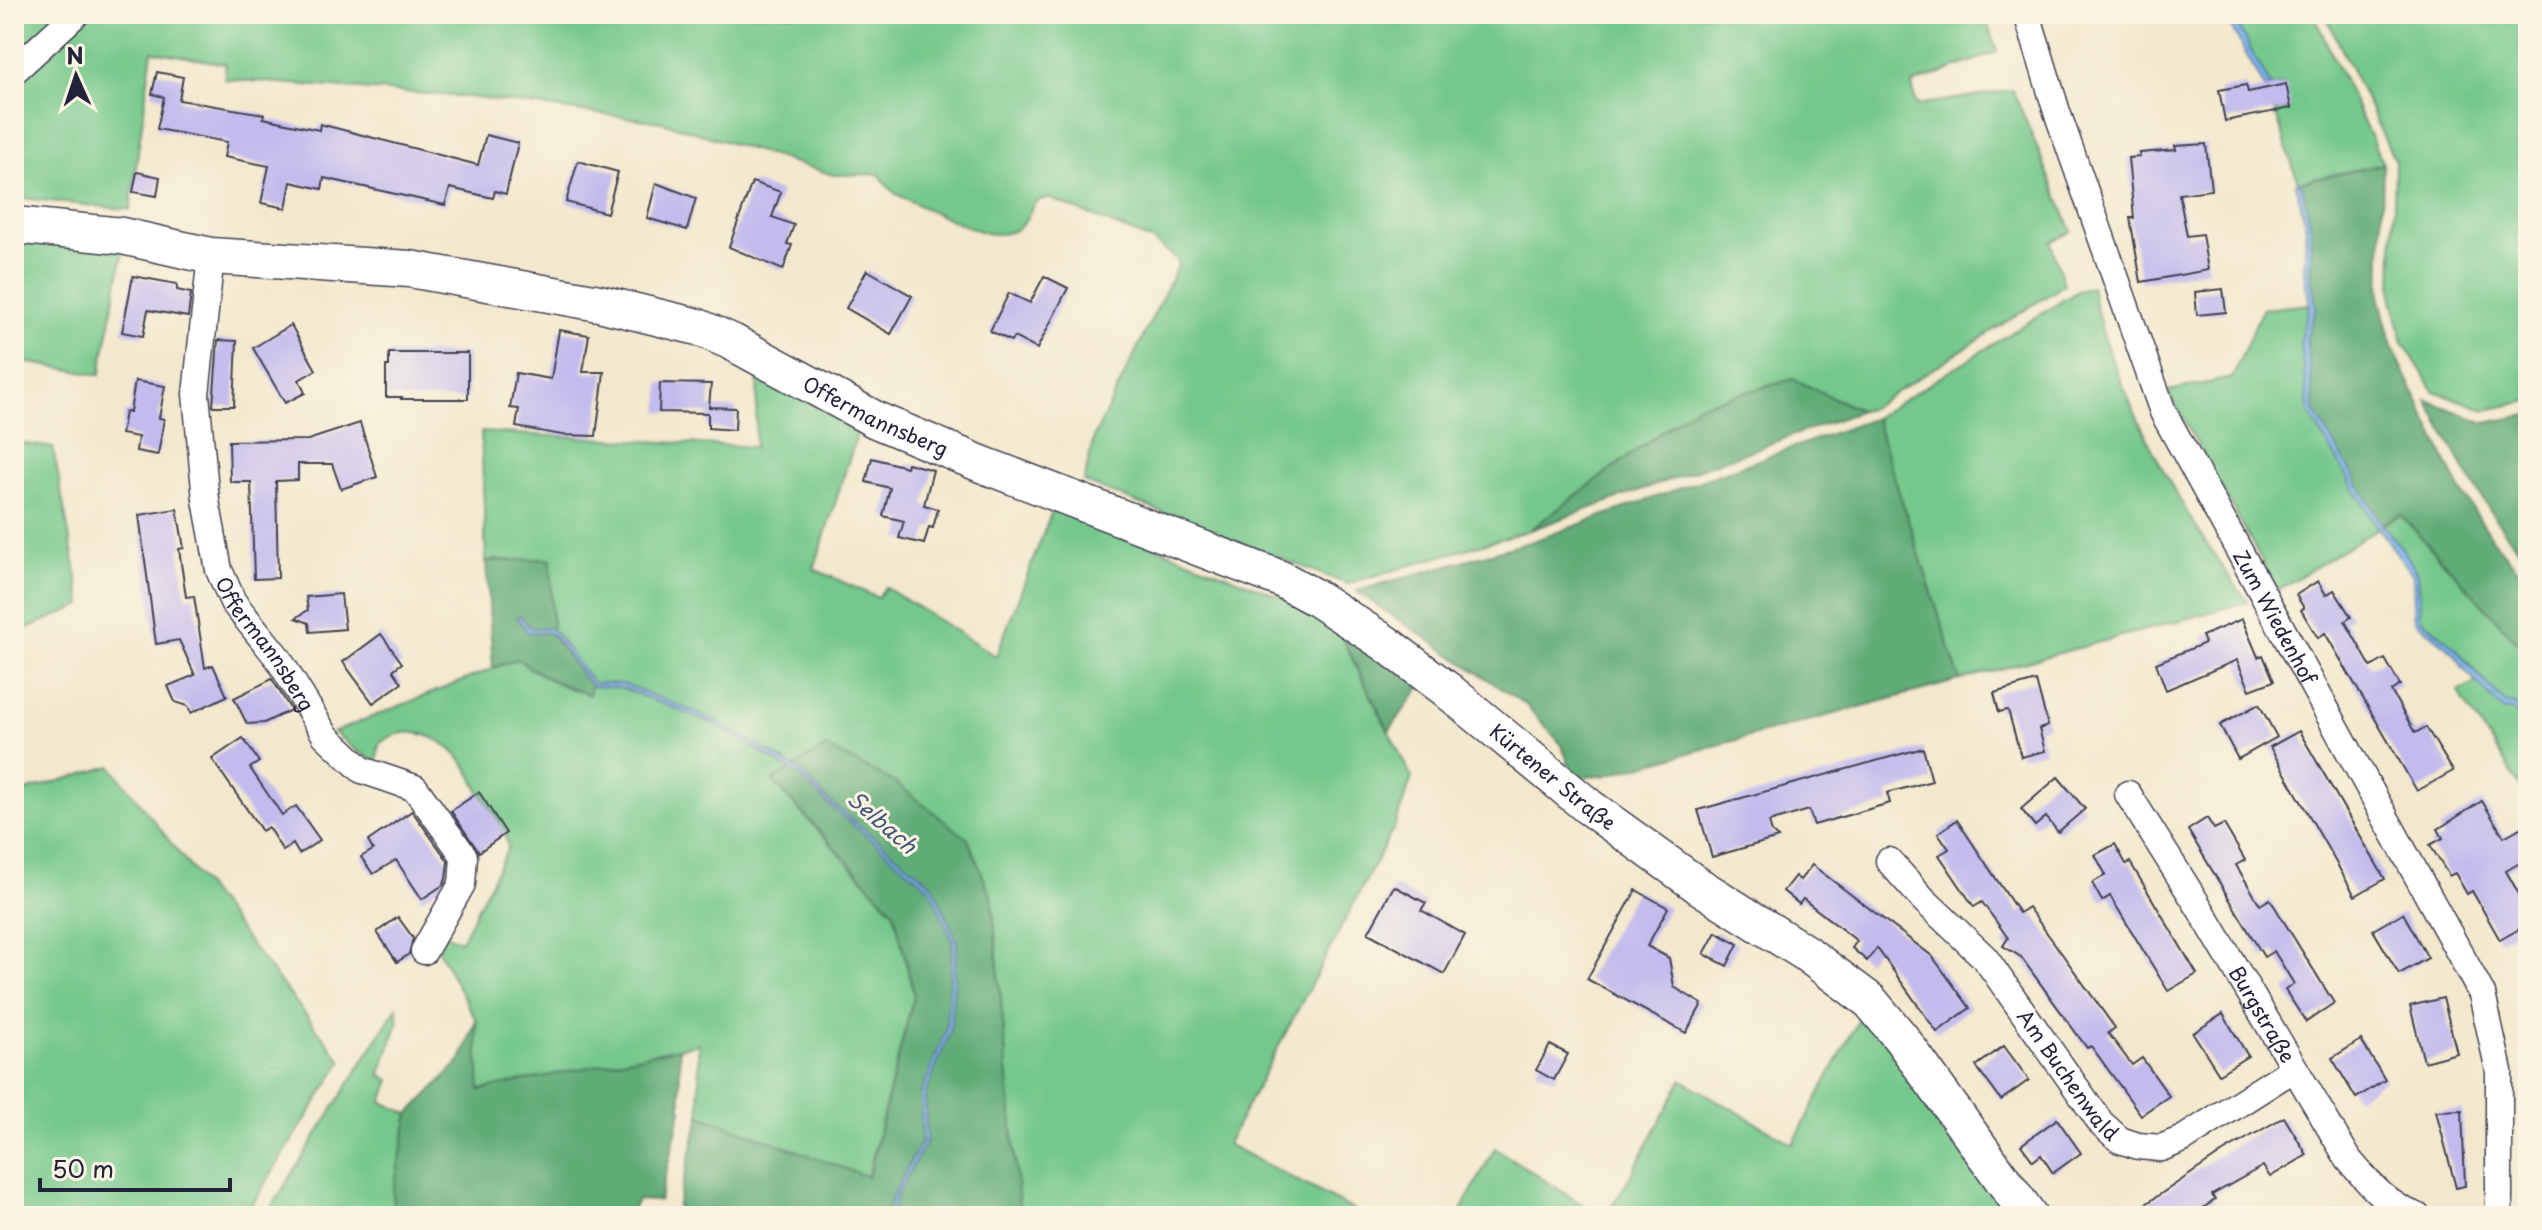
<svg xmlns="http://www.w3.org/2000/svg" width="2542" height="1230" viewBox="0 0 2542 1230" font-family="'Playpen Sans',sans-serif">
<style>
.green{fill:#75c88b;stroke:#4c7563;stroke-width:2}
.forest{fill:#60ac77;stroke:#416759;stroke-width:2}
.water{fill:#7fbaf1;stroke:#506e96;stroke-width:2}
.building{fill:#c3bbed}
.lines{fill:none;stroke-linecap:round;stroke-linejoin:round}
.street-casing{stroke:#414051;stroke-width:29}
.secondary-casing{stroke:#414051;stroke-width:39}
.street{stroke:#fff;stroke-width:26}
.secondary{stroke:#fff;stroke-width:36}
.labels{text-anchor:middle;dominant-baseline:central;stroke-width:6;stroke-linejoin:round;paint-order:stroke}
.street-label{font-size:20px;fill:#22223b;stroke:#fcf5e5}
.water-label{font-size:22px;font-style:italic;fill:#43577b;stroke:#fcf5e5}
</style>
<rect width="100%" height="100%" fill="#fcf5e5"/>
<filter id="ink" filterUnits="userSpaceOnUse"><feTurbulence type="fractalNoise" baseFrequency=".0125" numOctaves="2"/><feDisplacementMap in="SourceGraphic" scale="16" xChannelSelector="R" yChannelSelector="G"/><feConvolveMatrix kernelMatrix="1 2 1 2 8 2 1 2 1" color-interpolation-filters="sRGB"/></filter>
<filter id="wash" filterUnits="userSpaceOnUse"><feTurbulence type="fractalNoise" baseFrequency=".006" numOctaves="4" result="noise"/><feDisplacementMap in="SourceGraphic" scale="32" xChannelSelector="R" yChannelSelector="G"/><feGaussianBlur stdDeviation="1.8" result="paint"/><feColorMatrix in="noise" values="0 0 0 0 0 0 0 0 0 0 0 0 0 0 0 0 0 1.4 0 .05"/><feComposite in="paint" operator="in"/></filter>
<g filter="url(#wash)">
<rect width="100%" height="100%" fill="#f3e8cd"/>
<g class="green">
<polygon points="14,14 66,14 14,62"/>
<path d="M87 14H1984L1997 52 1912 84 1916 105 2013 90 2072 231 2051 242 2064 285 1871 408 1861 411 1793 379 1696 406 1530 530 1347 584 1084 482 1094 437 1178 265 1177 259 1153 241 1051 199C1024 198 1036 216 1017 229 1009 234 997 235 987 233 972 230 909 202 895 193 888 189 884 180 879 174L834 175 662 122 468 97 224 79 226 64 152 51 130 210 14 197V80Z"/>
<polygon points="2231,14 2313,14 2383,164 2298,182 2275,111 2290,108 2285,84 2271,87"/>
<polygon points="2325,14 2528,14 2528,401 2525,402 2486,410 2434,391 2403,342 2392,299 2395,161"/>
<polygon points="14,241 124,248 100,375 19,361 14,390"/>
<path d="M2091 287C2097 309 2101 332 2109 352 2144 440 2190 528 2248 602L1960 680 1875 418 2078 291Z"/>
<polygon points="2310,304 2300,339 2309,413 2378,528 2278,590 2168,391 2232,378 2262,309"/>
<polygon points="758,371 860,425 814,569 878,598 885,587 996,656 1054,506 1289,600 1339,632 1412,778 1395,825 1227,1144 1365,1216 1020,1216 992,898 826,747 794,767 715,720 624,684 593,683 552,629 550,559 486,561 481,432 755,447"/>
<polygon points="14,442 53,448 82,605 14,634"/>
<path d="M2400 514 2528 654V722C2487 692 2461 647 2420 618L2418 574 2404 551 2383 525Z"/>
<path d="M517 659C538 675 563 688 589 694L591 686 623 688 714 724 790 770 773 782 894 912 914 995 867 1178 700 1115 698 1044 479 1091 476 1020 437 948 445 934 461 941 508 848C506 826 491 812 480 793 475 784 472 773 465 765 445 737 408 720 379 744L377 762 355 750 334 732Z"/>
<polygon points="2477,681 2504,710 2511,710 2520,717 2520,724 2528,729 2528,798 2458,692"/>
<polygon points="111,766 342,1061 245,1216 14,1216 14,784 19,793"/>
<polygon points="397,1007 398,1022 380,1075 390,1080 382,1102 409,1114 393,1192 394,1216 266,1216"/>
<polygon points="1860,1017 1888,1039 2012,1216 1606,1216 1630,1177 1682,1080 1793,1144"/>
<polygon points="1495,1148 1600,1216 1458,1216"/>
</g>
<g class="forest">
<polygon points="2383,164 2380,300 2392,346 2458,486 2492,539 2528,581 2528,654 2401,515 2382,524 2314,411 2306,339 2316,306 2310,273 2311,228 2301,182"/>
<polygon points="1793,379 1861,411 1530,530 1696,406"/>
<path d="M2427 400 2485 423 2528 415V561C2486 512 2457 457 2427 400Z"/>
<polygon points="1875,418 1960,680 1603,776 1578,777 1571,771 1562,745 1526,705 1356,591 1533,541"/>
<polygon points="551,559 552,629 529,628 520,615 517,617 528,632 550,633 591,686 589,695 547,678 517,659 493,668 486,561"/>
<polygon points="1339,632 1421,686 1389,731"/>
<polygon points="826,747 896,783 968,839 992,898 1020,1216 890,1216 897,1194 926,1142 925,1095 950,1032 957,941 933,885 825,798 803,773 794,767"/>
<polygon points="790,770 801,776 823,800 930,887 953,941 946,1031 921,1094 922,1141 894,1193 886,1216 693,1216 677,1207 700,1115 868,1177 914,995 894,912 773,781"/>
<polygon points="476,1020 480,1090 679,1048 681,1111 659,1201 637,1200 629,1216 394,1216 393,1192 409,1114 461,1060"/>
</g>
<g class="water">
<polygon points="2224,14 2231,14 2271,87 2265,88"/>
<polygon points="2301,182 2311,228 2310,273 2316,306 2306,339 2314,411 2382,524 2404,551 2418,574 2420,618 2458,650 2469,666 2506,704 2514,704 2525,714 2528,729 2520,724 2520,717 2512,710 2504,711 2464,669 2454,653 2415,620 2413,575 2377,526 2309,413 2300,339 2310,306 2304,273 2306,228 2296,183"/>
<polygon points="520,615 530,628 552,629 593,683 624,684 715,720 803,773 825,798 933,885 957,941 950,1032 925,1095 926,1142 897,1194 890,1216 886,1216 894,1193 922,1141 921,1094 946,1031 953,941 930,888 823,800 801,776 714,724 623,688 591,686 551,633 528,632 517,617"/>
</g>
<g id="blocks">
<g class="building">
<polygon points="157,72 183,77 179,100 264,114 263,118 319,130 320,124 478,165 486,135 518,143 506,194 495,191 493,198 450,188 445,205 324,178 322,189 291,182 286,208 261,203 269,166 224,157 227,142 157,129 164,97 152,94"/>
<polygon points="2286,84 2291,108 2225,121 2219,90 2246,85 2248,92"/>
<polygon points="2206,144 2211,190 2179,194 2187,236 2202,234 2208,270 2141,282 2130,218 2134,218 2128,158 2140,157 2140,153 2176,150 2175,146"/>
<polygon points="578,161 618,172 607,213 566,202"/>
<polygon points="137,172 160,177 157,196 133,192"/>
<polygon points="752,182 781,192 772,217 794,225 787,244 792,245 783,270 729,247"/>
<polygon points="656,183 696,198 687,230 647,218"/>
<polygon points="867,270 912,296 891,334 846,308"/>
<polygon points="133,276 177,284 177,290 191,293 188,317 148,310 143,336 122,332"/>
<polygon points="1044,276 1068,288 1037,349 1014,337 1011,341 990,331 1009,293 1030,303"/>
<polygon points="2223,289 2226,312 2197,315 2195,292"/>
<polygon points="291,325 316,370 299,380 305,393 285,403 253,348"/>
<polygon points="559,330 589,335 583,372 604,372 596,436 562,435 516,427 519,409 510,408 516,373 551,379"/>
<polygon points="218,340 237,341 234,406 213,406"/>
<polygon points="389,353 468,353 468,399 401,399 402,397 386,397 386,366 389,366"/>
<polygon points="135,381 165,386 159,418 164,419 158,455 136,451 138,437 121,434 125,412 130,412"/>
<polygon points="660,383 711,384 709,407 736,408 735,430 708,428 708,413 659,412"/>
<polygon points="360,423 377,477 341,489 332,464 298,464 298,480 276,481 278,578 254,579 251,482 230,482 229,441 308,440"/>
<polygon points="872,458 906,467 907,463 933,470 924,505 938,509 933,528 929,527 924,544 899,538 904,521 883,516 890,488 866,482"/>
<polygon points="177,509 184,548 179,549 186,597 194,596 205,668 213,665 227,696 191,713 188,706 175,702 168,686 195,675 179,640 156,644 139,515"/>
<polygon points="2318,581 2326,595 2334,590 2351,617 2345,621 2371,667 2385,659 2400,685 2391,691 2415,733 2426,727 2453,771 2417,791 2325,633 2318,638 2301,610 2304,608 2296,595"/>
<polygon points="341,594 345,629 310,632 309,623 296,618 308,610 306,597"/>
<polygon points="2242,619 2258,657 2263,655 2274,681 2250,690 2237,660 2166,690 2156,663 2205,643 2202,636"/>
<polygon points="381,634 402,663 393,670 402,683 373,703 343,662"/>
<polygon points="272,679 291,710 264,723 247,724 234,698"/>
<polygon points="2036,681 2048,726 2039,729 2045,751 2021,757 2008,710 1999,712 1994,693"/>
<polygon points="2259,704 2277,737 2238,759 2220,725"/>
<polygon points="2299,731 2385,879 2355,896 2270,747"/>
<polygon points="243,738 259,762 250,768 282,815 296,806 320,840 299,854 293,844 283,851 268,827 262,831 212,759"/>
<polygon points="1923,748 1932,781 1887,793 1890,803 1814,825 1809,810 1769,822 1772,833 1778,838 1712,857 1698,810"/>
<polygon points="2058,777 2085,809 2058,832 2046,817 2035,826 2021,809"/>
<polygon points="479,792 506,833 479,852 451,811"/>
<polygon points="2482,801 2504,837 2522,827 2528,838 2528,858 2506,871 2528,910 2528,924 2500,940 2472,891 2467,894 2455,873 2449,876 2430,845 2443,838 2438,829"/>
<polygon points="412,811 448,861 446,879 443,885 422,899 396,860 373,874 361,857 373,850 368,841"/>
<polygon points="2207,818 2214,829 2224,824 2245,860 2236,865 2260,905 2270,899 2334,1003 2306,1022 2285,990 2294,984 2274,951 2264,957 2188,830"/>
<polygon points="1957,820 2019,913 2028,907 2055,944 2115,1028 2108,1033 2132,1065 2142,1058 2169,1096 2141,1115 2091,1046 2087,1048 2021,957 2003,946 2008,938 1982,902 1974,907 1939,855 1949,849 1938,833"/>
<polygon points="2115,844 2126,864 2130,862 2197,974 2168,991 2110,896 2102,901 2092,883 2106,875 2095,855"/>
<polygon points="1812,865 1932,956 1970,1008 1937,1032 1877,948 1867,961 1852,948 1857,941 1803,899 1799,904 1783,891 1795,876 1800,880"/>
<polygon points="1394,886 1426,903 1421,910 1465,935 1444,974 1368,933"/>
<polygon points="1636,890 1668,908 1647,946 1669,958 1674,987 1702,1004 1686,1033 1587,979"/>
<polygon points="2403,913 2428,958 2399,974 2373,930"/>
<polygon points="398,917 413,938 409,954 397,962 377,932"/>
<polygon points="1716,932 1738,944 1727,966 1704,954"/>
<polygon points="2443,998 2457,1053 2424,1062 2410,1006"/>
<polygon points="2223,1014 2248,1056 2219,1074 2193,1033"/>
<polygon points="2361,1040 2385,1080 2356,1098 2332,1058"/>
<polygon points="1550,1045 1568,1054 1554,1080 1536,1070"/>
<polygon points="2004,1046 2029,1080 2001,1100 1976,1066"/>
<polygon points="2462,1110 2465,1186 2456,1188 2436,1111"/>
<polygon points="2284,1117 2307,1155 2270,1177 2263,1166 2212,1195 2215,1200 2191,1216 2128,1216 2223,1152"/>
<polygon points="2057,1119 2081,1153 2053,1173 2041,1155 2033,1161 2021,1145"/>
</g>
</g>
</g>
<g filter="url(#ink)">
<use href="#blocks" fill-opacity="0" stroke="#414051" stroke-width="2"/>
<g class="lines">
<g class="street-casing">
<g id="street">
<path id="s1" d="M2027 14 2057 112 2163 412 2482 994 2499 1071V1216"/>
<polyline points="14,71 76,14"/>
<path id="s2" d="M211 256 196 394 206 500 219 570 233 602 278 658 325 735 362 770 415 788 464 856 462 884 424 951"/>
<path id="s3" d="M2128 794 2199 907 2349 1160C2369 1183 2387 1206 2417 1216"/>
<path id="s4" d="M1889 861 1924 900 1985 958 2101 1123 2120 1140 2138 1146 2161 1148 2183 1139 2293 1069"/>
</g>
</g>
<g class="secondary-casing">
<g id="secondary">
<path id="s5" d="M14 225 122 236 211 256 410 269 599 303 698 327 732 342 876 420 981 464 1281 579 1316 598 1385 643 1446 689 1589 807 1699 886 1807 954 1870 1001 1901 1038 2029 1216"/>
</g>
</g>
<use href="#street" class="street"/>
<use href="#secondary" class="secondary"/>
</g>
</g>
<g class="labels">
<g class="street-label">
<text stroke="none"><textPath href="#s5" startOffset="892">Offermannsberg</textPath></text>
<text stroke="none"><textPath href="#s1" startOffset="654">Zum Wiedenhof</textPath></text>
<text stroke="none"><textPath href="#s2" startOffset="404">Offermannsberg</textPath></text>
<text stroke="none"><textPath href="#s5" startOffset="1666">Kürtener Straße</textPath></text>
<text stroke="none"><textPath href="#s3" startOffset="258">Burgstraße</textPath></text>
<text stroke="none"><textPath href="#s4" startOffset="280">Am Buchenwald</textPath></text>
</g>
<g class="water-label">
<text transform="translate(883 821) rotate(41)">Selbach</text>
</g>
</g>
<rect width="2542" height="1230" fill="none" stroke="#fcf5e5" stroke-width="48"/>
<g transform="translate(76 76) rotate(357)" stroke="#fcf5e5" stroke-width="6" paint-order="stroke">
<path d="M0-6L14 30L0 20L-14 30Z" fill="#22223b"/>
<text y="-12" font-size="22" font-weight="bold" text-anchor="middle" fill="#22223b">N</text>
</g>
<path d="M40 1178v12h190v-12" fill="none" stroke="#22223b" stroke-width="4"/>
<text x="52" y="1178" font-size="24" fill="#22223b" stroke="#fcf5e5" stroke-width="6" paint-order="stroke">50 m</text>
</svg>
